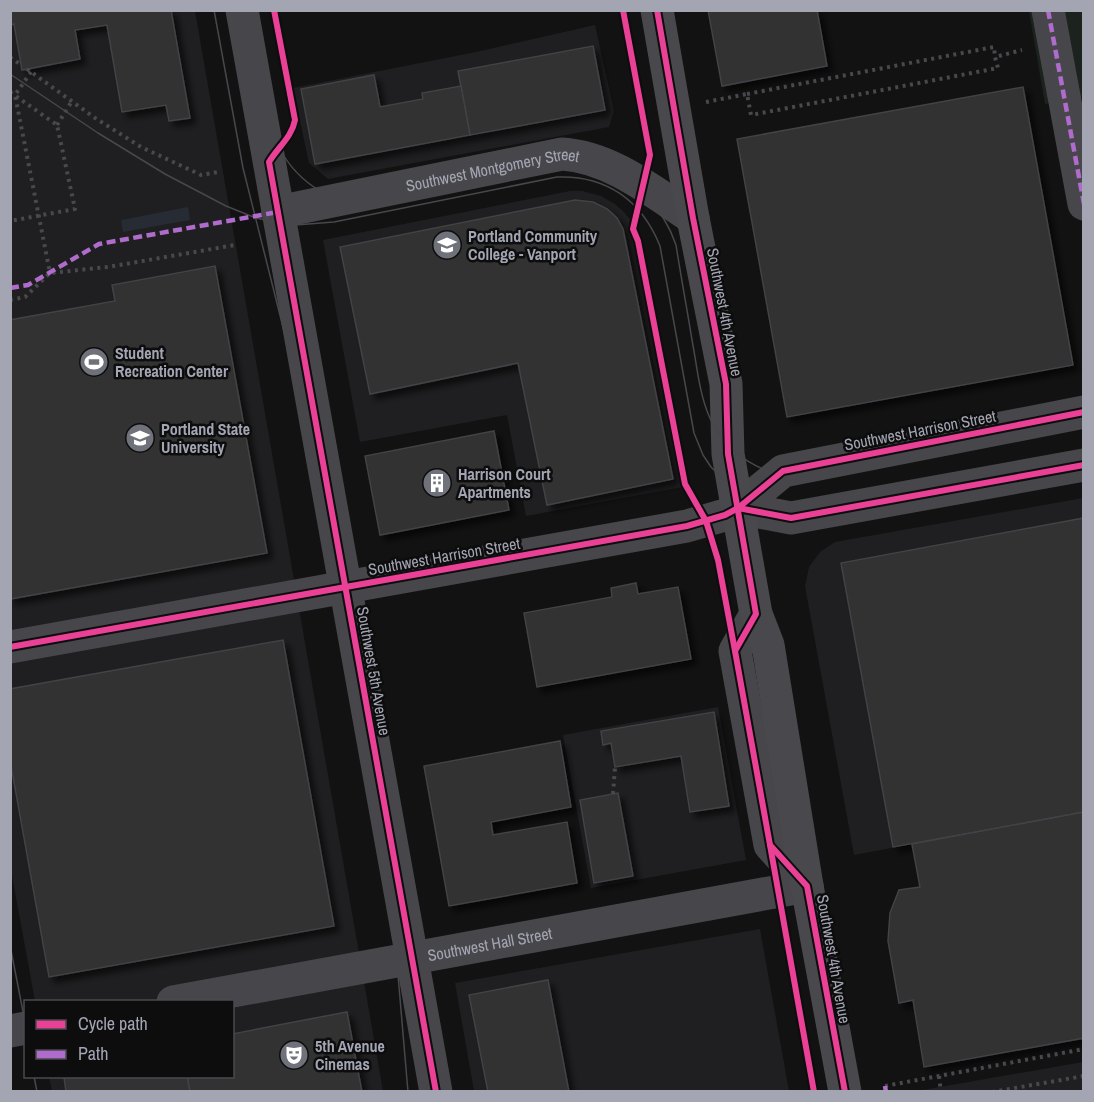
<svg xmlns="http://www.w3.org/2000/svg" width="1094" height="1102" viewBox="0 0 1094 1102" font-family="'Archivo Narrow',sans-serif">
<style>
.built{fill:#1f1f21}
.green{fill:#1c231e}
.water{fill:#272b33}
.building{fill:#303032;stroke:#424246;stroke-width:1.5;filter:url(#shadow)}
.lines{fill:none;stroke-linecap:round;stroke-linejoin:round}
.path{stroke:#48484d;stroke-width:4;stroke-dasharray:3 4.5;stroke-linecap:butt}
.minor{stroke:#47474b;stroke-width:33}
.major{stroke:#49494d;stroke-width:33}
.tram{stroke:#48484c;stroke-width:1.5}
.quiet{stroke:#b06ccc;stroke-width:4.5;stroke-dasharray:9 4.5;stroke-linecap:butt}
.cycleway-casing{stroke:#0d0d0e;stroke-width:10}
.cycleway{stroke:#ea4096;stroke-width:6}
.labels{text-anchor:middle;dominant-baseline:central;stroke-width:5;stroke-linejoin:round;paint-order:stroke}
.street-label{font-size:16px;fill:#a3a5b3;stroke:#0d0d0e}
.poi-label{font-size:16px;font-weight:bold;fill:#a3a5b3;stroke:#0d0d0e;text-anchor:start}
</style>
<defs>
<filter id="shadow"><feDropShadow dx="5.5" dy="5.5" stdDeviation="3" flood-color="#0009"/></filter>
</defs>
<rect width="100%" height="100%" fill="#121213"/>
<g class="built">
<polygon points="10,11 195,11 383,1091 52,1091 49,1077 232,1076 232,1002 35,1001 10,865"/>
<polygon points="595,25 614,111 609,127 328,179 309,163 293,88 476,52"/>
<polygon points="570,191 582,191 601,196 615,204 624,212 636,227 641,237 688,486 526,516 507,415 360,442 323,240"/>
<polygon points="1083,498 1083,812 854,855 805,586 809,567 820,552 835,542"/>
<polygon points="718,707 746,860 591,888 563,735"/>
<polygon points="760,929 789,1091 474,1091 455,983"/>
<polygon points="1083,1062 1083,1091 917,1091"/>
</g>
<polygon class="green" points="1029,11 1083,11 1083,97 1045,104"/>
<polygon class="water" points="188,207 190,220 123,232 121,220"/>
<g class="building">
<polygon points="10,10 171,10 190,118 169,121 166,105 122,112 107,25 75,30 80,59 22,70 14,24 10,25"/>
<polygon points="708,10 817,10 827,66 722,86"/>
<polygon points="593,46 605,110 470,135 458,71"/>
<polygon points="374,75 380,107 423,99 422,93 461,86 470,135 315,164 301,89"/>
<polygon points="1023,87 1073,365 787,417 737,139"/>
<polygon points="575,200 593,202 607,209 617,218 623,229 673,479 547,505 518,363 370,394 340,247"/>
<polygon points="215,266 267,553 10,599 10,320 115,301 112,285"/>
<polygon points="494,431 509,510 380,535 365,456"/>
<polygon points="1084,518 1084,812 893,847 841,563"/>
<polygon points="636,583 638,594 678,587 691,659 537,687 524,613 612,597 611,588"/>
<polygon points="283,640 334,926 49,977 10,760 10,689"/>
<polygon points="714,712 729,806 690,812 681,756 615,767 611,743 603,745 601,731"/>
<polygon points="560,741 571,807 491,822 493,835 567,822 577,883 449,906 424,766"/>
<polygon points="618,793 633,876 594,883 580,800"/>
<polygon points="1084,812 1084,1038 924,1067 913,1000 899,1003 888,941 890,913 899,890 920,887 912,844"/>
<polygon points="548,980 569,1092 488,1092 469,995"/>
<polygon points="347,1012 362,1092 190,1092 187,1076 232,1076 232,1034"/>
<polygon points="68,1076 187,1076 190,1092 66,1092 64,1077"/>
</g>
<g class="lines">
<g class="path">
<polyline points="10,57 21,65"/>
<polyline points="27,69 95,118 141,147 201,175 218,172"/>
<polyline points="31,72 15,95 50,273"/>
<polyline points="10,92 57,125 75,209 10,221"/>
<polyline points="747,94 994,47 995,57"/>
<polyline points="706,102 747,94 751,115 998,68 995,57 1022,50"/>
<polyline points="57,125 72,101"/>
<polyline points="10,300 25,297 50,273 108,267 235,245"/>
<polyline points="613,794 615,767"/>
<polyline points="939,1076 941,1092"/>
<polyline points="885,1086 1084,1049"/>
<polyline points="992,1092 1084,1076"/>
</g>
<g class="minor">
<polyline points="242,10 436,1092"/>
<polyline points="1048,10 1084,204"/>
<path id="s1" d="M278 212 562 154C611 157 653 192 693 218"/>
<polyline points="738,508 791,518 1084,465"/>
<polyline points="756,614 735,651 770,845 807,886"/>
<polyline points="10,647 687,526 725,515 738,508 783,471 1084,412"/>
<path id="s2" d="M173 1002 807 886"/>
<polyline points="10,1031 26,1028"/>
</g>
<polyline class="major" points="657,10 693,218 726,384 728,454 756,614 768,645 807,886 845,1092"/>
<g class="tram">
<polyline points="214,10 243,168 295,375 342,625 394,928 408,1092"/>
<path d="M251 10C255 36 259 62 264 88 267 107 269 129 278 146 299 186 336 206 380 207"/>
<path d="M10 74 98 133 165 174 226 206 256 218 280 223 295 225 334 222 557 177C607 175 642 201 660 246L694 433 703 455 711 467 727 483 752 497 772 503 814 502 1084 455"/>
<path d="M473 187C500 178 524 162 552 158 567 155 583 160 597 165 635 181 663 206 676 245 681 277 687 309 692 340 697 366 699 392 709 416 728 461 776 482 822 478L980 441 1084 424"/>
<polyline points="10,945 26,1027"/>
<polyline points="34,1076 37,1092"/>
</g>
<g class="quiet">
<polyline points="1048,10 1084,204"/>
<polyline points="10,288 28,285 99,244 278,212"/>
<polyline points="885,1086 886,1092"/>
</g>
<g class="cycleway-casing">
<g id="cycleway">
<path d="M274 10 295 120C292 137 278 147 269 162L436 1092"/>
<polyline points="623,10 650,155 633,229 638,241 685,484 706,521 718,560 735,651"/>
<polyline points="657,10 693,218 726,384 728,454 756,614 735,651 770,845 807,886 845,1092"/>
<polyline points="738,508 791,518 1084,465"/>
<polyline points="10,647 687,526 725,515 738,508 783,471 1084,412"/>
<polyline points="770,845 814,1092"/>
</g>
</g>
<use href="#cycleway" class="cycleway"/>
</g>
<defs>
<g id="university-disc" transform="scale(1.5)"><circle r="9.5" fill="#70727b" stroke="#0d0d0e"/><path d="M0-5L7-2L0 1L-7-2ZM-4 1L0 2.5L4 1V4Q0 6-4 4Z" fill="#fff"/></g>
<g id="stadium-disc" transform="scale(1.5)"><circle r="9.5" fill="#70727b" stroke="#0d0d0e"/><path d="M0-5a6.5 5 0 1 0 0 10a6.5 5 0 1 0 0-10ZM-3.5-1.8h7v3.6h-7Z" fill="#fff"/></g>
<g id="building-disc" transform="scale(1.5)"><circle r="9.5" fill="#70727b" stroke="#0d0d0e"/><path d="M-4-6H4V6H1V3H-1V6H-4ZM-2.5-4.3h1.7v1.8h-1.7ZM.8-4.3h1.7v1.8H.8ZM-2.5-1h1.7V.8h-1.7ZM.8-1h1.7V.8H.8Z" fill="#fff"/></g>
<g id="theatre-disc" transform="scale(1.5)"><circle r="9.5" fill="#70727b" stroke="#0d0d0e"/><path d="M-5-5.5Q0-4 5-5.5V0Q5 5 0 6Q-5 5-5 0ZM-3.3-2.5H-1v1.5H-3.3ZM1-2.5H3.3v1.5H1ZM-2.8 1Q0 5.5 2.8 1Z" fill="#fff"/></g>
</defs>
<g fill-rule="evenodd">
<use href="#university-disc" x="447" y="245"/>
<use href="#stadium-disc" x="94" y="362"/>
<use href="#university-disc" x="140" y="438"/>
<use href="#building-disc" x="437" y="483"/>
<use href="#theatre-disc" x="294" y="1055"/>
</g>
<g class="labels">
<g class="street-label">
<text stroke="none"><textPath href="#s1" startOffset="219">Southwest Montgomery Street</textPath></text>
<text transform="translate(725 312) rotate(79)">Southwest 4th Avenue</text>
<text transform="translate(920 430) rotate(-11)">Southwest Harrison Street</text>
<text transform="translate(444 556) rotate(-10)">Southwest Harrison Street</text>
<text transform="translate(374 671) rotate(80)">Southwest 5th Avenue</text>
<text stroke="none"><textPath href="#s2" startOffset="322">Southwest Hall Street</textPath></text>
<text transform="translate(834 959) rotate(80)">Southwest 4th Avenue</text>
</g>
<g class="poi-label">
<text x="468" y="236">Portland Community<tspan x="468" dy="18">College - Vanport</tspan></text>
<text x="115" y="353">Student<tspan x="115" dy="18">Recreation Center</tspan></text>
<text x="161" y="429">Portland State<tspan x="161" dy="18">University</tspan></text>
<text x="458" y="474">Harrison Court<tspan x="458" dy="18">Apartments</tspan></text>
<text x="315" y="1046">5th Avenue<tspan x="315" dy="18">Cinemas</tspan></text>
</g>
</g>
<rect width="1094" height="1102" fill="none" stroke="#a3a5b3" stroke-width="24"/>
<rect x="24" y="1000" width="210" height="78" fill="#0d0d0e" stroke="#494a50" stroke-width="1.5"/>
<rect x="36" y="1020" width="30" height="9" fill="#ea4096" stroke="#494a50" stroke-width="1.5"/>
<text x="78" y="1030" font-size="18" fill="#a3a5b3">Cycle path</text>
<rect x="36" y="1050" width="30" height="9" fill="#b06ccc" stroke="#494a50" stroke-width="1.5"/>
<text x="78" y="1060" font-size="18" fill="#a3a5b3">Path</text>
</svg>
